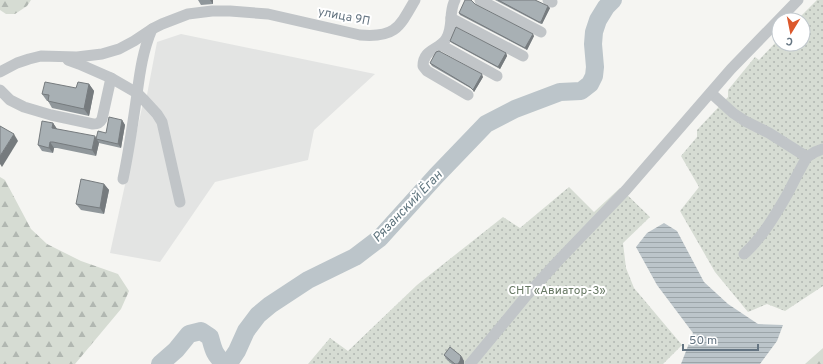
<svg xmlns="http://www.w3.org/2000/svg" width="823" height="364" viewBox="0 0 823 364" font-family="Overpass,sans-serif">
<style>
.built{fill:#e3e4e3}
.forest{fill:url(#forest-firs)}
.park{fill:url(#park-dots)}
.water{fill:url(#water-rules)}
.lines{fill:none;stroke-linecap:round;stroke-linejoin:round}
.river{stroke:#bcc5ca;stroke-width:18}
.minor{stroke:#c1c5c8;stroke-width:11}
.wall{fill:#90979b}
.shaded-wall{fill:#767b7e}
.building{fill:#a8b0b4;stroke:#767b7e}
.labels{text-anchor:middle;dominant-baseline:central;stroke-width:4;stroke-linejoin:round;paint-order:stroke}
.street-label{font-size:12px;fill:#657582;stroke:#fff}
.park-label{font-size:12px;fill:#687964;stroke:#fff}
.water-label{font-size:13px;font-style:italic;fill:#61767f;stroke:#fff}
</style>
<defs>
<pattern id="forest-firs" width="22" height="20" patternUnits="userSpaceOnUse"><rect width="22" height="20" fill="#d6dcd3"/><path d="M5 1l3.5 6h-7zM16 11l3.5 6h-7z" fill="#b1b7b1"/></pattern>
<pattern id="park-dots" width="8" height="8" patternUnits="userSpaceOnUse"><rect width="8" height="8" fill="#d6dcd3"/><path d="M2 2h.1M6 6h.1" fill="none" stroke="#b1b7b1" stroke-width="1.8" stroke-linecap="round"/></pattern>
<pattern id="water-rules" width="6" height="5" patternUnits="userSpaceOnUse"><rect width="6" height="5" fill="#bcc5ca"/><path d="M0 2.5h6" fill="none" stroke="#9ca5a9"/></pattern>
</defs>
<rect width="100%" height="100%" fill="#f5f5f2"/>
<polygon class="built" points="181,34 375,74 314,130 308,160 215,182 160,262 110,253 143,103 146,100 157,42"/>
<g class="forest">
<polygon points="0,0 31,0 27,6 15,14 6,14 0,10"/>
<polygon points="0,177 5,180 31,229 47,244 81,261 118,274 129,291 121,309 75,364 0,364"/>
<polygon points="823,348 823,364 805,364"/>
</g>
<g class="park">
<polygon points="817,0 823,0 823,286 785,311 767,304 748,312 715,272 680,211 699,187 681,156 697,137 697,130 728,97 728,90 755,57 759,60 779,39 779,44 803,44 803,20 797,20"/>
<polygon points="569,187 594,212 620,188 650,217 623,243 626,268 634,288 682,345 663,364 308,364 330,338 348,351 417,285 503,217 520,228"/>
</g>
<polygon class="water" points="664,223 677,231 704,282 728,304 758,324 783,325 777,341 760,364 681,364 693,333 657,285 636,247 647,233"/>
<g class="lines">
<path class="river" d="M160 364 176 350 189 334 201 331 210 337C213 348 214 355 224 363L231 360 237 351 246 331 258 315 270 305 308 280 355 257 380 238 436 176 486 124 515 109 560 92 581 91 590 84 594 76 595 67 593 44 594 32 598 20 606 7 613 0"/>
<g class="minor">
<path d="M455 0C448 13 454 27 446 39 439 50 423 49 423 66L427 71 468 95"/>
<polyline points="480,0 541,32"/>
<polyline points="548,0 552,2"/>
<polyline points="451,18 523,56"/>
<polyline points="441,45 497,76"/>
<polyline points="68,60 79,64 111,78 137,93 145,101 157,114 162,122 180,202"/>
<path d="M0 72 17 63 29 59 41 56 77 57 102 54 119 49 134 41 152 29 162 24 188 14 212 11H230L268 14 360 35C395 38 399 28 415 0"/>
<path d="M0 90 10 100 24 107 51 115 93 124C98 124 100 123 102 119L111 78"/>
<path d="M711 93 733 113 745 121 769 133 807 157C800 169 794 181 788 193 776 214 762 238 744 254"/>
<polyline points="807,157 815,152 823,149"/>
<path d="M123 179C129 151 133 122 137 94 140 71 143 50 152 29"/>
<polyline points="470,364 527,295 558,261 626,190 731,69 798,0"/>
</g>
</g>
<g class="wall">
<polygon points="198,0 213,0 213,4 201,5"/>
<polygon points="495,0 535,0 550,8 542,24 541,24"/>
<polygon points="475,4 534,36 527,50 460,15 459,13"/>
<polygon points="450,41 506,53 507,56 500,69 452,43"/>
<polygon points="430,63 483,77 474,92 472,89 432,66"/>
<polygon points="89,84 94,91 89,116 52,108 48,101 47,101 42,94 76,88"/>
<polygon points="122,120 125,125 121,148 99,143 96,156 57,148 54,148 53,153 42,151 38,145 53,123 57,129 96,138 106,133"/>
<polygon points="104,184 109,190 104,214 81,210 76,204"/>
<polygon points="444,355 461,356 464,361 464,364 452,364 447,360"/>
</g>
<g class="shaded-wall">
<polygon points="210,0 213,0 213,4"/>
<polygon points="548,6 550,8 542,24 541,22"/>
<polygon points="533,34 534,36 527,50 525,48"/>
<polygon points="506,53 507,56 500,69 498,67"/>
<polygon points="482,74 483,77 474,92 473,90"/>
<polygon points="89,84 94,91 89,116 84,109"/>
<polygon points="122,120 125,125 121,148 118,144"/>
<polygon points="53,123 57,129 52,128"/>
<polygon points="14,134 18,141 2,167 0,164 0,156"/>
<polygon points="95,136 99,143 96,156 92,150"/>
<polygon points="50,142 54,148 53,153 49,148"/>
<polygon points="104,184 109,190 104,214 100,208"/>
<polygon points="461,356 464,361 464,364 458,364"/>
</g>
<g class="building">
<polygon points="465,0 471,0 475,4 533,34 525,48 459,13"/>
<polygon points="498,0 535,0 548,6 541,22 539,22"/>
<polygon points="456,27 506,53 498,67 450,41"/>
<polygon points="439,51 482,74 473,90 470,87 430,63 436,52"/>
<polygon points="45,82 76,88 78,82 89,84 84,109 48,101 49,95 42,94"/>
<polygon points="109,117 122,120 118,144 96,139 98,131 106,133"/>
<polygon points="42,121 53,123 52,128 95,136 92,150 53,142 50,142 49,148 38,145"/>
<polygon points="0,126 14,134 0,156"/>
<polygon points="81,179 104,184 100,208 76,204"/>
<polygon points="450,347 461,356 460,361 458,364 455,364 444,355"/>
</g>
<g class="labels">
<g class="street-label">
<text transform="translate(344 17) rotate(11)">улица 9П</text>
</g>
<g class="park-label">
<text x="557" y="291">СНТ «Авиатор-3»</text>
</g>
<g class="water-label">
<text transform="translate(408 207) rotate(-46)">Рязанский Ёган</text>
</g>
</g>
<g transform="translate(791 32) rotate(190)"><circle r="19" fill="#ffffff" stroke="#c1c8cd"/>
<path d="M0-3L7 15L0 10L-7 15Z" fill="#dc582c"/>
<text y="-6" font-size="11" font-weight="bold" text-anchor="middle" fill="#657582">С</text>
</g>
<path d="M683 344v6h75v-6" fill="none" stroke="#657582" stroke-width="2"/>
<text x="689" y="344" font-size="12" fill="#657582" stroke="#ffffff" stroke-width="3" paint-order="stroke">50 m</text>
</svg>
